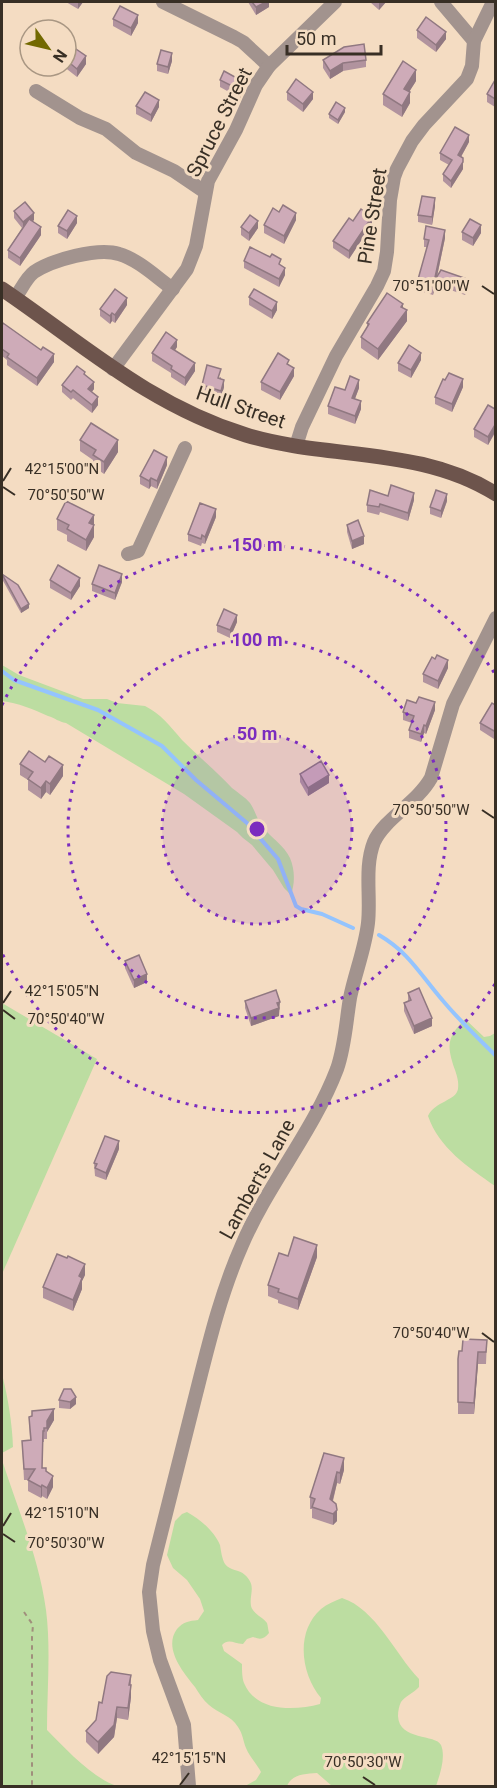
<svg xmlns="http://www.w3.org/2000/svg" width="497" height="1788" viewBox="0 0 497 1788" font-family="Roboto,sans-serif">
<style>
.green{fill:#bcdda1}
.lines{fill:none;stroke-linecap:round;stroke-linejoin:round}
.stream{stroke:#94c4fe;stroke-width:4}
.path{stroke:#a08f7c;stroke-width:2;stroke-dasharray:4.5 4.5;stroke-linecap:butt}
.minor{stroke:#a2938e;stroke-width:14}
.major{stroke:#6d544c;stroke-width:15}
.wall{fill:#b1939e}
.shaded-wall{fill:#907881}
.building{fill:#ceabb8;stroke:#907881;stroke-width:1.5}
.ticks{fill:none;stroke:#382f25;stroke-width:2}
.ring{fill:none;stroke:#7b2cbf;stroke-width:3;stroke-dasharray:3 6}
.labels{text-anchor:middle;dominant-baseline:central;stroke-width:6;stroke-linejoin:round;paint-order:stroke}
.street-label{font-size:20px;fill:#382f25;stroke:#f4dcc2}
.ticks-label{font-size:15px;text-anchor:middle;fill:#382f25;stroke:#f4dcc2;stroke-width:6;stroke-linejoin:round;paint-order:stroke}
.centre{fill:#7b2cbf;stroke:#f4dcc2;stroke-width:3}
.ring-label{font-size:18px;text-anchor:middle;font-weight:bold;fill:#7b2cbf;stroke:#f4dcc2;stroke-width:6;stroke-linejoin:round;paint-order:stroke}
</style>
<rect width="100%" height="100%" fill="#f4dcc2"/>
<g class="green">
<path d="M2 665 19 675 83 699H107L117 703 145 706C161 714 170 726 182 740 198 756 216 771 232 788 238 793 245 797 250 803 255 810 257 820 263 827 271 838 284 845 290 858 295 870 295 883 291 895L284 888 273 870 252 845 243 838 237 832 184 794 66 723C59 722 55 718 48 716 33 709 18 703 2 701Z"/>
<polygon points="2,1003 97,1059 2,1274"/>
<path d="M465 1019 484 1037 490 1036 495 1033V1186C468 1167 439 1148 428 1116 435 1101 456 1101 458 1089 459 1082 457 1076 455 1070 447 1046 446 1038 465 1019Z"/>
<path d="M2 1374C8 1398 12 1422 13 1447L2 1453Z"/>
<path d="M2 1460C18 1510 39 1558 46 1610 51 1649 47 1691 47 1730 66 1749 92 1778 117 1786H2Z"/>
<path d="M187 1512C200 1519 214 1531 220 1545 221 1551 222 1559 225 1564 230 1571 239 1569 245 1575 257 1586 249 1594 251 1606 253 1614 263 1617 267 1623 268 1626 268 1630 269 1633 264 1639 261 1640 253 1637L247 1639 243 1644C234 1644 229 1638 222 1645L224 1651 242 1664C242 1670 242 1678 244 1683 256 1712 294 1711 320 1704L321 1698C301 1674 295 1632 321 1609 327 1604 335 1601 342 1598 376 1609 395 1654 419 1679V1687C414 1693 405 1696 401 1702 399 1706 398 1711 398 1716 399 1741 436 1734 441 1745 446 1757 440 1774 436 1786H332L317 1773C305 1774 292 1774 287 1786H245L256 1780 261 1772C257 1764 249 1756 246 1748 243 1741 243 1734 238 1727 231 1715 219 1714 209 1705 203 1700 199 1693 195 1687 183 1672 163 1648 177 1629 183 1622 189 1621 198 1620L204 1611 200 1599 187 1580 173 1568 167 1555 175 1521 182 1514Z"/>
</g>
<g class="lines">
<g class="stream">
<polyline points="2,671 14,680 98,710 162,746 196,780 247,823 278,859 296,906 301,909 322,914 353,928"/>
<path d="M379 935C410 953 421 976 444 1002 460 1021 478 1038 496 1056"/>
</g>
<polyline class="path" points="24,1612 33,1625 32,1637 32,1786"/>
<g class="minor">
<polyline points="163,2 234,37 243,42 269,66"/>
<polyline points="441,2 474,41"/>
<polyline points="36,91 80,118 106,129 136,153 174,171 205,192"/>
<path d="M15 298C21 290 26 278 34 272 52 260 98 247 119 254 139 260 156 277 173 289"/>
<polyline points="113,369 187,269 196,246 208,181 236,130 256,85 269,66 335,2"/>
<polyline points="296,446 302,427 336,356 377,286 384,271 387,252 390,200 394,177 397,169 412,141 424,125 467,79 472,66 474,41 493,2"/>
<polyline points="128,554 138,551 185,448"/>
<path d="M189 1786 184 1725 160 1660 153 1631 149 1592 153 1565C166 1512 180 1459 193 1406 207 1351 219 1297 242 1245 268 1184 313 1132 337 1069 345 1046 346 1022 350 998 355 973 365 949 368 923 371 897 364 867 374 842 384 819 417 803 431 778L453 704 496 618"/>
</g>
<path class="major" d="M2 289C83 344 149 405 246 435 328 460 420 446 496 494"/>
</g>
<g class="wall">
<polygon points="66,2 83,2 78,9"/>
<polygon points="248,2 269,2 269,7 256,15"/>
<polygon points="370,2 386,2 379,10"/>
<polygon points="113,19 138,23 131,36 113,26"/>
<polygon points="417,30 446,39 436,52 417,38"/>
<polygon points="66,44 86,64 77,77 63,66 66,66"/>
<polygon points="323,60 366,60 366,67 343,71 330,79 323,68"/>
<polygon points="172,61 168,74 157,71 157,64"/>
<polygon points="220,80 244,89 240,98 220,87"/>
<polygon points="495,80 495,107 487,102 487,94"/>
<polygon points="416,81 409,92 410,103 402,117 383,105 383,94"/>
<polygon points="287,92 313,99 303,112 287,100"/>
<polygon points="136,106 159,107 151,122 136,114"/>
<polygon points="345,112 338,124 329,118 329,114"/>
<polygon points="469,142 461,157 463,169 451,188 443,181 443,174 449,165 440,160 440,153"/>
<polygon points="435,206 432,225 418,222 418,215"/>
<polygon points="14,211 34,220 33,221 41,235 20,266 8,258 8,250 22,228 14,218"/>
<polygon points="279,212 296,220 284,244 264,233 264,225"/>
<polygon points="353,221 372,224 349,259 333,248 333,241"/>
<polygon points="77,223 67,239 58,233 58,226"/>
<polygon points="241,227 258,228 249,241 241,235"/>
<polygon points="462,232 481,233 473,246 462,240"/>
<polygon points="445,238 437,277 467,286 465,295 436,285 436,280 433,295 417,290 417,283 427,247 424,247 424,239"/>
<polygon points="244,261 281,266 285,275 279,287 244,268"/>
<polygon points="249,297 277,310 272,319 249,305"/>
<polygon points="127,305 115,323 112,321 110,324 100,316 100,309"/>
<polygon points="403,308 407,321 378,360 361,348 361,337 367,327 367,323"/>
<polygon points="2,326 41,350 54,362 37,386 7,365 7,360 2,356"/>
<polygon points="177,347 175,350 195,371 185,386 171,377 171,373 152,361 152,353"/>
<polygon points="421,360 411,378 398,371 398,363"/>
<polygon points="289,365 294,376 280,400 261,390 261,382"/>
<polygon points="85,375 94,389 92,392 98,405 92,413 73,398 71,400 62,392 62,385"/>
<polygon points="221,377 221,379 224,387 221,398 202,393 202,385"/>
<polygon points="445,380 463,387 452,412 435,404 435,397"/>
<polygon points="359,388 355,399 361,409 355,424 328,414 328,406 345,390"/>
<polygon points="495,409 495,433 488,445 474,437 474,429"/>
<polygon points="80,440 118,452 104,474 93,466 93,460 80,451"/>
<polygon points="167,465 157,489 151,486 149,489 140,484 140,476"/>
<polygon points="388,496 414,500 408,521 380,512 379,515 367,512 367,505"/>
<polygon points="447,501 441,518 430,514 430,507"/>
<polygon points="216,517 205,544 202,543 201,546 188,541 188,534"/>
<polygon points="57,519 94,537 86,551 67,541 67,535 57,530"/>
<polygon points="347,525 364,544 352,549 347,532"/>
<polygon points="2,574 29,608 21,613 2,579"/>
<polygon points="50,580 80,586 71,600 50,588"/>
<polygon points="122,582 115,600 92,591 92,584"/>
<polygon points="237,622 230,638 217,632 217,625"/>
<polygon points="448,668 438,689 423,682 423,674"/>
<polygon points="495,705 494,739 480,730 480,723"/>
<polygon points="435,710 426,734 424,733 421,742 409,738 409,730 412,723 403,720 403,712"/>
<polygon points="20,764 63,776 50,795 46,792 41,799 28,790 28,780 20,775"/>
<polygon points="300,774 329,783 308,796 300,782"/>
<polygon points="125,961 147,982 134,988 125,968"/>
<polygon points="408,993 432,1026 414,1034 404,1011 404,1003 408,1001"/>
<polygon points="245,1001 280,1009 279,1010 279,1016 251,1026 245,1008"/>
<polygon points="119,1149 106,1180 95,1176 94,1163"/>
<polygon points="288,1256 317,1257 298,1310 278,1303 278,1300 268,1296 268,1285"/>
<polygon points="85,1275 82,1281 82,1289 73,1311 43,1298 43,1287"/>
<polygon points="487,1340 486,1364 478,1364 474,1414 458,1414 458,1359 462,1351"/>
<polygon points="64,1389 76,1404 70,1409 59,1408 59,1400"/>
<polygon points="29,1417 54,1420 47,1432 47,1439 44,1439 44,1442 43,1442 42,1468 46,1471 53,1487 47,1499 42,1496 41,1498 28,1491 28,1480 24,1480 22,1441 30,1440"/>
<polygon points="324,1453 344,1470 340,1484 337,1483 333,1501 337,1521 333,1525 312,1518 312,1509 310,1509 310,1497"/>
<polygon points="131,1675 131,1697 128,1720 117,1718 114,1737 98,1754 86,1742 86,1731 96,1720 102,1703"/>
</g>
<g class="shaded-wall">
<polygon points="78,2 83,2 78,9"/>
<polygon points="266,2 269,2 269,7 256,15 256,7"/>
<polygon points="379,2 386,2 379,10"/>
<polygon points="138,15 138,23 131,36 131,28"/>
<polygon points="446,32 446,39 436,52 436,45"/>
<polygon points="172,53 172,61 168,74 168,67"/>
<polygon points="86,56 86,64 77,77 77,69"/>
<polygon points="343,63 343,71 330,79 330,71"/>
<polygon points="416,70 416,81 404,100 404,89"/>
<polygon points="244,82 244,89 240,98 240,90"/>
<polygon points="313,92 313,99 303,112 303,104"/>
<polygon points="410,92 410,103 402,117 402,106"/>
<polygon points="159,100 159,107 151,122 151,115"/>
<polygon points="345,108 345,112 338,124 338,120"/>
<polygon points="469,135 469,142 458,162 458,155"/>
<polygon points="463,162 463,169 451,188 451,181"/>
<polygon points="435,198 435,206 432,225 432,217"/>
<polygon points="34,213 34,220 23,229 23,222"/>
<polygon points="296,213 296,220 284,244 284,236"/>
<polygon points="77,216 77,223 67,239 67,231"/>
<polygon points="372,217 372,224 349,259 349,251"/>
<polygon points="258,221 258,228 249,241 249,233"/>
<polygon points="481,225 481,233 473,246 473,238"/>
<polygon points="41,227 41,235 20,266 20,258"/>
<polygon points="445,230 445,238 433,295 433,287"/>
<polygon points="285,268 285,275 279,287 279,279"/>
<polygon points="467,279 467,286 465,295 465,288"/>
<polygon points="127,298 127,305 115,323 115,315"/>
<polygon points="277,302 277,310 272,319 272,311"/>
<polygon points="403,304 403,315 407,310 407,321 378,360 378,349"/>
<polygon points="112,313 112,321 110,324 110,316"/>
<polygon points="177,340 177,347 171,356 171,348"/>
<polygon points="421,353 421,360 411,378 411,370"/>
<polygon points="54,354 54,362 37,386 37,378"/>
<polygon points="195,363 195,371 185,386 185,378"/>
<polygon points="294,368 294,376 280,400 280,392"/>
<polygon points="463,379 463,387 452,412 452,404"/>
<polygon points="224,380 224,387 221,398 221,391"/>
<polygon points="359,380 359,388 352,406 352,398"/>
<polygon points="94,382 94,389 88,396 88,389"/>
<polygon points="98,397 98,405 92,413 92,405"/>
<polygon points="361,401 361,409 355,424 355,416"/>
<polygon points="495,425 495,432 488,445 488,437"/>
<polygon points="118,440 118,452 104,474 104,462"/>
<polygon points="167,457 167,465 157,489 157,481"/>
<polygon points="151,478 151,486 149,489 149,481"/>
<polygon points="414,493 414,500 408,521 408,513"/>
<polygon points="447,494 447,501 441,518 441,511"/>
<polygon points="216,509 216,517 205,544 205,537"/>
<polygon points="94,515 94,537 86,551 86,540 89,523"/>
<polygon points="364,536 364,544 352,549 352,541"/>
<polygon points="122,574 122,582 115,600 115,593"/>
<polygon points="80,578 80,586 71,600 71,593"/>
<polygon points="29,604 29,608 21,613 21,609"/>
<polygon points="237,615 237,622 230,638 230,630"/>
<polygon points="448,660 448,668 438,689 438,681"/>
<polygon points="435,702 435,710 426,734 426,726"/>
<polygon points="424,725 424,733 421,742 421,734"/>
<polygon points="63,765 63,776 50,795 50,784"/>
<polygon points="329,775 329,783 308,796 308,788"/>
<polygon points="46,781 46,792 41,799 41,788"/>
<polygon points="147,974 147,982 134,988 134,980"/>
<polygon points="280,1002 279,1016 251,1026 251,1018"/>
<polygon points="432,1018 432,1026 414,1034 414,1026"/>
<polygon points="119,1141 119,1149 106,1180 106,1173"/>
<polygon points="317,1245 317,1257 298,1310 298,1299"/>
<polygon points="85,1264 85,1275 82,1281 82,1289 73,1311 73,1300 79,1276"/>
<polygon points="478,1352 478,1364 474,1414 474,1403"/>
<polygon points="76,1397 76,1404 70,1409 70,1402"/>
<polygon points="54,1409 54,1420 47,1432 47,1421"/>
<polygon points="344,1458 344,1470 340,1484 340,1473"/>
<polygon points="337,1472 337,1483 330,1511 330,1499"/>
<polygon points="53,1476 53,1487 47,1499 47,1488"/>
<polygon points="42,1485 42,1496 41,1498 41,1487"/>
<polygon points="337,1510 337,1521 333,1525 333,1514"/>
<polygon points="131,1685 131,1697 128,1720 128,1708"/>
<polygon points="117,1707 117,1718 114,1737 98,1754 98,1742"/>
</g>
<g class="building">
<polygon points="252,2 266,2 256,7"/>
<polygon points="120,6 138,15 131,28 113,19"/>
<polygon points="426,17 446,32 436,45 417,30"/>
<polygon points="66,44 75,51 76,49 86,56 77,69 66,60"/>
<polygon points="364,44 366,60 343,63 330,71 323,60 344,47"/>
<polygon points="161,50 172,53 168,67 157,64"/>
<polygon points="403,61 416,70 404,89 410,92 402,106 383,94"/>
<polygon points="224,71 244,82 240,90 220,80"/>
<polygon points="296,79 313,92 303,104 287,92"/>
<polygon points="495,80 495,99 487,94"/>
<polygon points="145,92 159,100 151,115 136,106"/>
<polygon points="336,102 345,108 338,120 329,114"/>
<polygon points="455,127 469,135 458,155 463,158 463,162 451,181 443,174 452,160 440,153"/>
<polygon points="422,196 435,198 432,217 418,215"/>
<polygon points="25,202 34,213 23,222 14,211"/>
<polygon points="283,205 296,213 284,236 264,225 273,208 279,212"/>
<polygon points="361,209 372,217 349,251 333,241 349,218 353,221"/>
<polygon points="68,210 77,216 67,231 58,226"/>
<polygon points="250,215 258,221 249,233 241,227"/>
<polygon points="29,219 41,227 20,258 8,250"/>
<polygon points="470,219 481,225 473,238 462,232"/>
<polygon points="426,226 445,230 433,287 417,283 429,240 424,239"/>
<polygon points="250,247 270,257 272,254 281,259 279,264 285,268 279,279 244,261"/>
<polygon points="441,270 467,279 465,288 436,278"/>
<polygon points="115,289 127,298 115,315 112,313 110,316 100,309"/>
<polygon points="254,289 277,302 272,311 249,297"/>
<polygon points="387,293 403,304 401,307 407,310 378,349 361,337 369,324 367,323"/>
<polygon points="3,323 41,350 43,347 54,354 37,378 7,357 9,354 2,349 2,326"/>
<polygon points="166,332 177,340 171,348 195,363 185,378 171,369 172,366 152,353"/>
<polygon points="409,345 421,353 411,370 398,363"/>
<polygon points="278,353 289,360 287,364 294,368 280,392 261,382"/>
<polygon points="207,365 221,369 218,378 224,380 221,391 202,385"/>
<polygon points="77,366 85,372 84,374 94,382 88,389 98,397 92,405 73,390 71,392 62,385"/>
<polygon points="449,373 463,379 452,404 435,397 443,379 445,380"/>
<polygon points="350,376 359,380 352,398 361,401 355,416 328,406 335,387 345,390"/>
<polygon points="488,405 495,409 495,425 488,437 474,429"/>
<polygon points="91,423 118,440 104,462 93,455 96,450 80,440"/>
<polygon points="154,450 167,457 157,481 151,478 149,481 140,476"/>
<polygon points="391,485 414,493 408,513 380,504 379,507 367,505 370,490 388,496"/>
<polygon points="436,490 447,494 441,511 430,507"/>
<polygon points="66,501 94,515 89,523 94,525 86,540 67,529 69,525 57,519"/>
<polygon points="200,503 216,509 205,537 202,535 201,539 188,534"/>
<polygon points="358,520 364,536 352,541 347,525"/>
<polygon points="58,565 80,578 71,593 50,580"/>
<polygon points="99,565 122,574 115,593 92,584"/>
<polygon points="2,574 18,585 29,604 21,609"/>
<polygon points="224,609 237,615 230,630 217,625"/>
<polygon points="437,655 448,660 438,681 423,674 432,657 435,659"/>
<polygon points="419,697 435,702 426,726 424,725 421,734 409,730 414,716 403,712 407,700 416,703"/>
<polygon points="492,703 495,705 495,729 494,731 480,723"/>
<polygon points="29,751 45,762 49,756 63,765 50,784 46,781 41,788 28,779 33,772 20,764"/>
<polygon points="321,761 329,775 308,788 300,774"/>
<polygon points="139,955 147,974 134,980 125,961"/>
<polygon points="419,988 432,1018 414,1026 404,1003 411,1000 408,993"/>
<polygon points="276,990 280,1002 277,1003 279,1008 251,1018 245,1001"/>
<polygon points="105,1136 119,1141 106,1173 95,1168 97,1164 94,1163"/>
<polygon points="294,1237 317,1245 298,1299 278,1292 279,1289 268,1285 279,1253 288,1256"/>
<polygon points="57,1254 67,1258 68,1256 85,1264 79,1276 82,1278 73,1300 43,1287"/>
<polygon points="463,1339 487,1340 486,1352 478,1352 474,1403 458,1402 458,1359 459,1351 462,1351"/>
<polygon points="64,1389 71,1389 76,1397 70,1402 59,1400"/>
<polygon points="54,1409 47,1421 47,1428 44,1428 44,1431 43,1431 42,1468 46,1468 46,1471 53,1476 47,1488 42,1485 41,1487 28,1480 35,1469 24,1469 22,1441 31,1440 29,1417 32,1416 32,1411"/>
<polygon points="324,1453 344,1458 340,1473 337,1472 330,1499 336,1504 337,1510 333,1514 312,1507 315,1499 310,1497"/>
<polygon points="111,1672 131,1675 129,1685 131,1685 128,1708 117,1707 114,1725 98,1742 86,1731 96,1720 99,1702 102,1703 107,1676"/>
</g>
<path class="ticks" d="M482 286 494 294M3 481 11 468M3 487 15 495M482 810 494 818M3 1003 11 991M3 1010 15 1019M482 1333 494 1342M3 1526 11 1513M3 1534 15 1542M363 1777 375 1785M180 1785 189 1773"/>
<circle cx="257" cy="829" r="95" fill="#7b2cbf" fill-opacity=".12"/>
<g class="ring">
<circle cx="257" cy="829" r="95"/>
<circle cx="257" cy="829" r="189"/>
<path d="M495 984A284 284 0 0 1 2 953M2 705A284 284 0 0 1 495 674"/>
</g>
<g class="labels">
<g class="street-label">
<text transform="translate(219 122) rotate(-63)">Spruce Street</text>
<text transform="translate(372 216) rotate(-81)">Pine Street</text>
<text transform="translate(241 407) rotate(19)">Hull Street</text>
<text transform="translate(257 1179) rotate(-61)">Lamberts Lane</text>
</g>
</g>
<g class="ticks-label">
<text x="431" y="291">70°51'00"W</text>
<text x="62" y="474">42°15'00"N</text>
<text x="66" y="500">70°50'50"W</text>
<text x="431" y="815">70°50'50"W</text>
<text x="62" y="996">42°15'05"N</text>
<text x="66" y="1024">70°50'40"W</text>
<text x="431" y="1338">70°50'40"W</text>
<text x="62" y="1518">42°15'10"N</text>
<text x="66" y="1548">70°50'30"W</text>
<text x="189" y="1763">42°15'15"N</text>
<text x="363" y="1767">70°50'30"W</text>
</g>
<circle cx="257" cy="829" r="9" class="centre"/>
<g class="ring-label">
<text x="257" y="551">150 m</text>
<text x="257" y="646">100 m</text>
<text x="257" y="740">50 m</text>
</g>
<rect width="497" height="1788" fill="none" stroke="#382f25" stroke-width="6"/>
<g transform="translate(48 48) rotate(124)"><circle r="28" fill="#f4dcc2" stroke="#a99783" stroke-width="1.5"/>
<path d="M0-4.5L10 22L0 15L-10 22Z" fill="#726901"/>
<text y="-9" font-size="16" font-weight="bold" text-anchor="middle" fill="#382f25">N</text>
</g>
<path d="M287 45v9h94v-9" fill="none" stroke="#382f25" stroke-width="3"/>
<text x="296" y="45" font-size="18" fill="#382f25" stroke="#f4dcc2" stroke-width="4.5" paint-order="stroke">50 m</text>
</svg>
